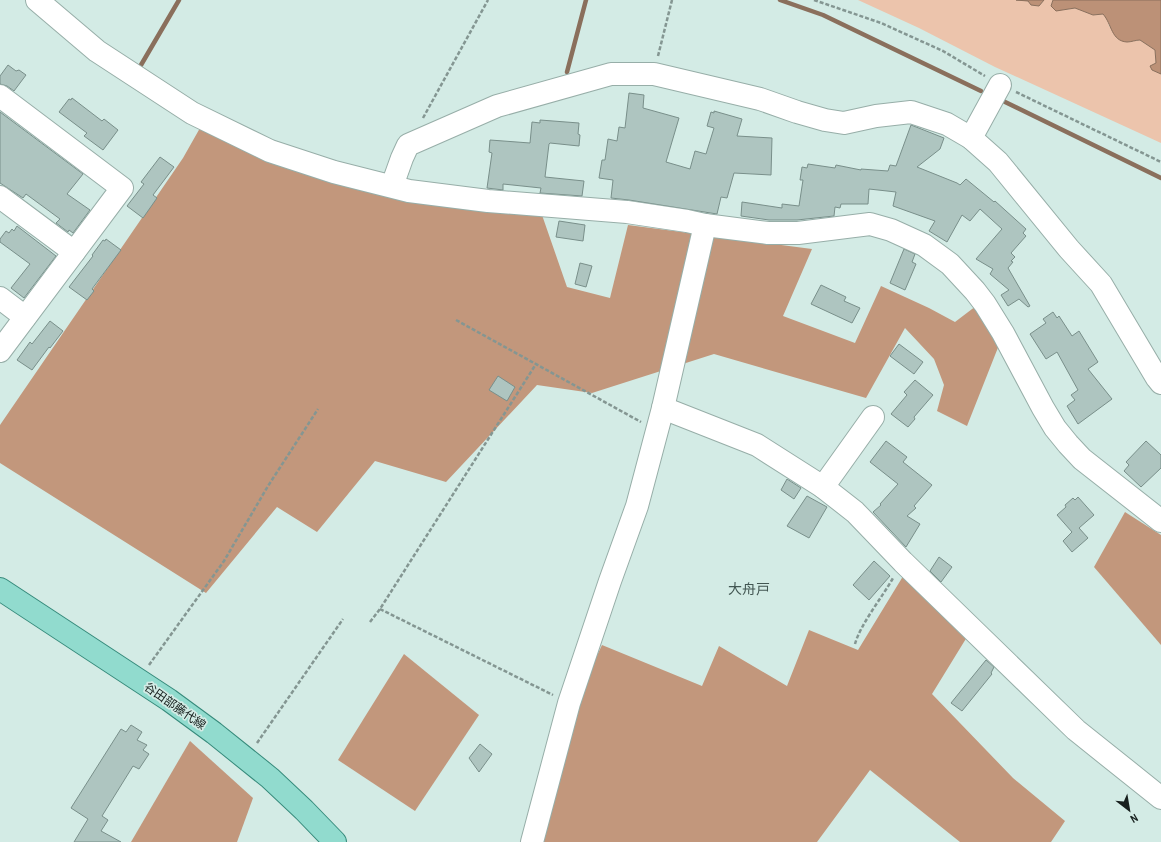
<svg xmlns="http://www.w3.org/2000/svg" width="1161" height="842" viewBox="0 0 1161 842" font-family="'Archivo Narrow','Noto Sans JP',sans-serif">
<style>
.green{fill:#ecc4ac}
.forest{fill:#c2977c}
.water{fill:#bc9177;stroke:#8a6f5c}
.lines{fill:none;stroke-linecap:round;stroke-linejoin:round}
.stream{stroke:#8a6f5c;stroke-width:4.5}
.building{fill:#aec5c0;stroke:#798f8a}
.minor-casing{stroke:#97aea8;stroke-width:24}
.major-casing{stroke:#368a7b;stroke-width:24}
.path{stroke:#849692;stroke-width:2.5;stroke-dasharray:4 2;stroke-linecap:butt}
.minor{stroke:#fff;stroke-width:22}
.major{stroke:#91dbce;stroke-width:22}
.labels{text-anchor:middle;dominant-baseline:central;stroke-width:3.5;stroke-linejoin:round;paint-order:stroke}
.street-label{font-size:12px;fill:#17201e;stroke:#d3ebe5}
.quarter-label{font-size:14px;fill:#425652;stroke:#d3ebe5}
</style>
<rect width="100%" height="100%" fill="#d3ebe5"/>
<polygon class="green" points="858,0 1016,0 1028,1 1031,5 1039,6 1044,0 1053,0 1051,6 1064,10 1075,8 1093,15 1103,14 1108,19 1109,26 1128,42 1140,40 1155,50 1156,63 1152,70 1161,74 1161,143 995,67 919,28"/>
<g class="forest">
<polygon points="200,128 542,215 567,287 610,298 628,225 812,249 783,316 855,343 881,286 929,308 955,322 976,306 999,345 967,426 937,411 944,385 934,359 905,328 866,398 714,354 592,393 537,385 446,482 375,461 317,532 277,507 206,593 0,463 0,425 183,158"/>
<polygon points="1125,512 1161,535 1161,645 1094,567"/>
<polygon points="905,573 967,637 932,694 1013,778 1065,821 1051,842 960,842 870,770 817,842 543,842 575,702 602,645 702,686 719,646 787,686 809,630 858,650"/>
<polygon points="404,654 479,715 415,811 338,760"/>
<polygon points="190,741 253,798 237,842 131,842"/>
</g>
<g class="water">
<polygon points="1016,0 1044,0 1039,6 1031,5 1028,1"/>
<path d="M1053 0H1161V74L1152 70 1150 66 1156 63 1155 50 1140 40C1136 40 1131 42 1127 42 1111 41 1112 24 1103 14L1093 15 1075 8 1056 11 1051 6Z"/>
</g>
<g class="lines">
<g class="stream">
<polyline points="780,0 823,15 981,91"/>
<polyline points="141,65 179,0"/>
<polyline points="567,72 586,0"/>
<polyline points="1001,100 1161,178"/>
</g>
</g>
<g class="building">
<polygon points="8,65 16,71 19,70 26,75 14,91 7,86 0,84 0,76"/>
<polygon points="629,93 644,95 643,108 679,118 666,162 690,169 695,151 706,154 714,128 707,126 711,112 714,113 714,111 742,119 737,136 772,138 771,175 734,173 727,198 721,197 717,214 629,200 611,198 613,180 599,178 602,160 605,160 608,139 617,141 619,127 625,128"/>
<polygon points="72,98 102,121 104,119 118,130 103,150 84,136 87,133 59,112 69,99 71,100"/>
<polygon points="0,112 83,174 67,194 90,210 73,233 69,230 68,232 56,223 60,219 26,194 23,198 0,183"/>
<polygon points="540,120 579,123 578,134 580,135 579,146 550,143 549,144 545,177 584,181 582,196 540,193 541,188 503,184 503,190 487,188 492,153 489,152 490,140 530,143 532,122 540,123"/>
<polygon points="911,125 944,138 940,149 917,167 957,183 960,185 966,179 994,202 995,201 1026,229 1023,233 1026,236 1011,253 1015,257 1011,261 1013,262 1008,268 1030,306 1028,307 1019,299 1008,306 1001,295 1009,290 990,274 993,269 976,259 1002,229 980,209 970,221 962,215 947,242 929,231 935,221 893,206 896,192 869,189 868,204 841,204 840,208 835,207 834,216 797,220 769,220 741,216 742,202 782,208 782,204 799,206 803,180 800,180 802,167 807,168 808,164 835,168 836,165 861,170 861,169 888,171 890,165 896,166"/>
<polygon points="160,157 174,167 153,195 157,198 143,218 127,206 144,184 141,182"/>
<polygon points="559,221 585,225 583,241 556,237"/>
<polygon points="17,226 56,256 24,298 11,288 30,264 0,242 0,239 6,231 9,233 12,229 14,231"/>
<polygon points="106,239 121,250 92,289 94,291 87,300 69,287 93,256 92,255 103,240 105,241"/>
<polygon points="904,249 915,254 912,262 916,264 905,290 890,283"/>
<polygon points="580,263 592,266 586,287 575,284"/>
<polygon points="821,285 846,297 844,301 860,308 852,323 811,304"/>
<polygon points="1053,312 1057,318 1059,316 1072,336 1079,331 1098,362 1088,369 1112,399 1078,424 1067,406 1075,400 1071,395 1078,390 1057,352 1046,359 1030,334 1046,323 1043,319"/>
<polygon points="50,321 63,331 50,348 49,347 32,370 17,360 30,342 32,344"/>
<polygon points="899,344 923,362 914,374 890,356"/>
<polygon points="498,376 515,387 507,401 489,390"/>
<polygon points="915,380 933,395 914,417 915,419 908,427 891,414 907,395 904,392"/>
<polygon points="886,441 907,457 903,462 932,485 914,506 916,508 907,516 920,524 906,547 873,512 881,505 880,504 898,484 870,462"/>
<polygon points="1146,441 1161,455 1161,468 1141,487 1124,471 1129,465 1126,462"/>
<polygon points="787,479 801,488 794,499 781,490"/>
<polygon points="807,496 827,507 809,538 787,526"/>
<polygon points="1078,497 1094,515 1079,528 1088,538 1072,552 1063,541 1072,532 1057,515 1066,507 1065,505 1073,498 1075,500"/>
<polygon points="939,557 952,567 941,582 930,571"/>
<polygon points="874,561 890,576 869,600 853,585"/>
<polygon points="986,660 994,667 991,673 992,674 962,711 951,703"/>
<polygon points="131,725 142,732 137,740 147,745 143,750 149,754 139,769 133,766 102,816 108,820 101,831 121,842 74,842 88,819 71,808 121,729 126,732"/>
<polygon points="480,744 492,754 479,772 469,758"/>
</g>
<g class="lines">
<g class="minor-casing">
<g id="minor">
<polyline points="37,0 97,51 192,113 270,151 334,172 409,191 488,201 627,212 687,221 705,225 768,233 798,233 870,224 891,230 924,245 950,264 975,291 985,304 1003,333 1043,408 1055,428 1068,444 1082,459 1161,521"/>
<polyline points="0,96 122,188 0,351"/>
<polyline points="971,138 1000,85"/>
<polyline points="392,186 402,158 408,145 497,106 611,74 654,74 760,99 797,112 825,120 844,123 876,116 911,112 947,124 971,138 998,162 1069,249 1101,284 1157,378 1161,383"/>
<polyline points="0,197 74,252"/>
<polyline points="0,298 25,317"/>
<polyline points="663,408 757,445 823,487 855,512 903,562 1076,730 1161,798"/>
<polyline points="823,487 873,417"/>
<polyline points="532,842 569,703 610,581 637,506 663,408 705,225"/>
</g>
</g>
<g class="major-casing">
<polyline id="major" points="0,589 169,700 214,733 270,778 304,810 335,842"/>
</g>
<g class="path">
<polyline points="814,0 881,23 943,51 985,76"/>
<polyline points="658,56 672,0"/>
<polyline points="1016,92 1161,162"/>
<polyline points="423,118 488,0"/>
<polyline points="456,320 641,422"/>
<polyline points="380,609 553,695"/>
<polyline points="370,622 380,609 536,364"/>
<path d="M855 644C860 625 883 596 893 578"/>
<polyline points="149,665 224,561 268,486 318,409"/>
<polyline points="257,743 343,619"/>
</g>
<use href="#minor" class="minor"/>
<use href="#major" class="major"/>
</g>
<g class="labels">
<g class="street-label">
<text transform="translate(175 706) rotate(35)">谷田部藤代線</text>
</g>
<g class="quarter-label">
<text x="749" y="589">大舟戸</text>
</g>
</g>
<g transform="translate(1129 810) rotate(149)" stroke="#d3ebe5" stroke-width="3" paint-order="stroke">
<path d="M0-3L7 15L0 10L-7 15Z" fill="#17201e"/>
<text y="-6" font-size="11" font-weight="bold" text-anchor="middle" fill="#17201e">N</text>
</g>
</svg>
